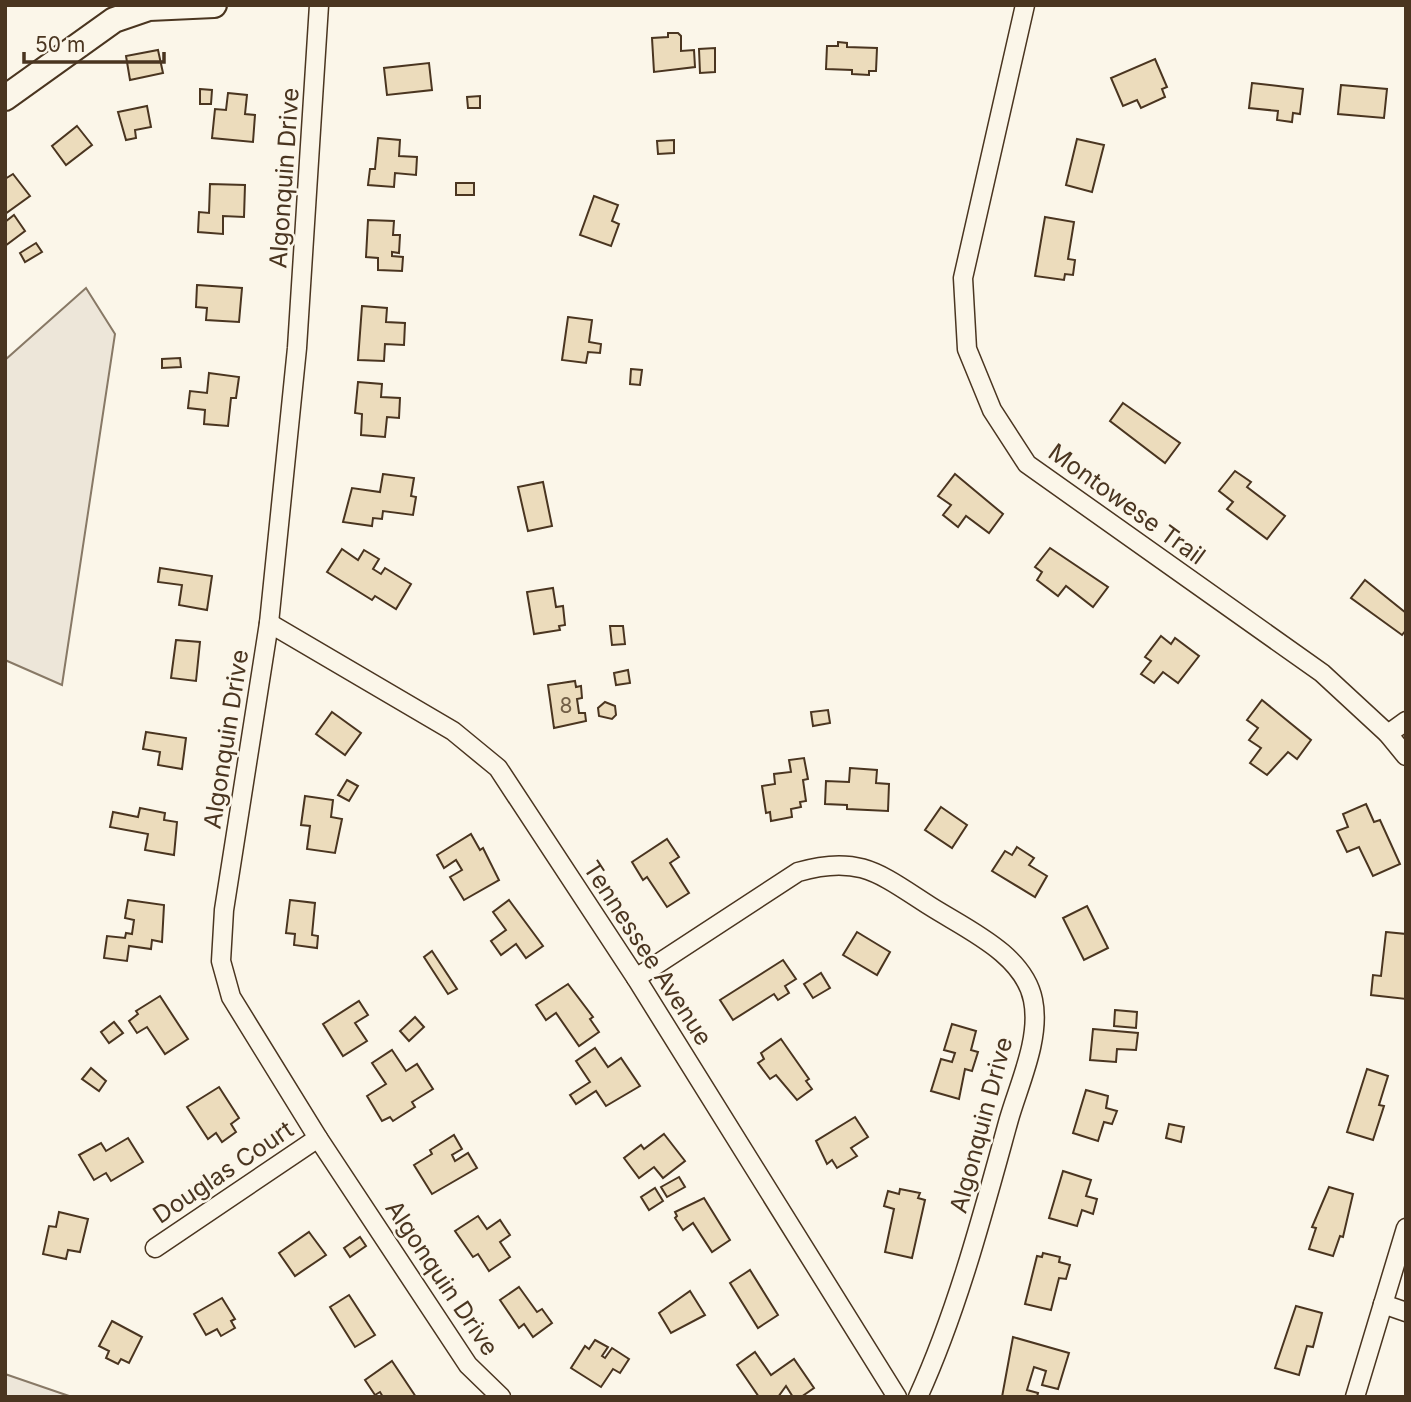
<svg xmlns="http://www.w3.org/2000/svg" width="1411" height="1402" viewBox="0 0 1411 1402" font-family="Inter,sans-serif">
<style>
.green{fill:#ede6d9;stroke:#887966;stroke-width:2}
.building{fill:#ecdcbc;stroke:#4a3520;stroke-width:2}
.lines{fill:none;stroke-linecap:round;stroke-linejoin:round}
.street-casing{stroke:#4a3520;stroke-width:21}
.secondary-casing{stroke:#4a3520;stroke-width:28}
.street{stroke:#fbf6e9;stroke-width:18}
.secondary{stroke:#fbf6e9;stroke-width:24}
.labels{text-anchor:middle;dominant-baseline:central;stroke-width:5;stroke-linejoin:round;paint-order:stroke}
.number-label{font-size:21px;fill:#725f47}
.street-label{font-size:24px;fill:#4a3520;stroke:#fbf6e9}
</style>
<rect width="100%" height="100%" fill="#fbf6e9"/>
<g class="green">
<polygon points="86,288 115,334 62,685 5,660 5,360"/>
<polygon points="5,1374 72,1397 5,1397"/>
</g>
<g class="building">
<polygon points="668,33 678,33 681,36 681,51 694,50 695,67 654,72 652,38 668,37"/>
<polygon points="838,42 847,43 847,47 877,48 876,71 869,71 869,75 852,74 852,70 826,69 827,46 838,46"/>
<polygon points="715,48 715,72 700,73 699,49"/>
<polygon points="158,50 163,73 130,80 126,56"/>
<polygon points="1155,59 1167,87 1162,89 1165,97 1141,108 1137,100 1123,106 1111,78"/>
<polygon points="429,63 432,90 387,95 384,68"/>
<polygon points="1252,83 1303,89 1300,114 1293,113 1292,122 1277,120 1278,111 1249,108"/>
<polygon points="1341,85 1387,89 1384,118 1338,114"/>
<polygon points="200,89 212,90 211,104 200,104"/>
<polygon points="228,93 247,95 245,114 255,115 253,142 212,138 215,109 226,110"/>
<polygon points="480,96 480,108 468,108 467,97"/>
<polygon points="147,106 151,127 135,130 136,138 126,140 118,112"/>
<polygon points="77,126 92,145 66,165 52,146"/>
<polygon points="378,138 400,140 399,156 417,157 416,175 395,173 394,187 368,185 370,169 375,169"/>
<polygon points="1077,139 1104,145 1092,192 1066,185"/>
<polygon points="674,140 674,153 658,154 657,141"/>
<polygon points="13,174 30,196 5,214 5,179"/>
<rect x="456" y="183" width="18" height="12"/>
<polygon points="210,184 245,185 244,217 223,216 223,234 198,232 199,212 209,213"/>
<polygon points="594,196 618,205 612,221 619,224 611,246 580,235"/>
<polygon points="14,215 25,231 5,246 5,222"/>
<polygon points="1045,217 1074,222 1068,259 1075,260 1073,275 1065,274 1064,280 1035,276"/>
<polygon points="368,220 394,221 393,235 400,235 399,253 392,252 392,256 403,257 402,271 378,270 378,258 366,257"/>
<polygon points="36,243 42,252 25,262 20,253"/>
<polygon points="197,285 242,288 239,322 206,320 207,308 196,307"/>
<polygon points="362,306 387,308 386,322 405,323 404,345 385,344 384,361 358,360"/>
<polygon points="568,317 592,320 589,342 601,344 600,353 588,352 586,363 562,360"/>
<polygon points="180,358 181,367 162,368 162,359"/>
<polygon points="631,369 642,370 640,385 630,384"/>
<polygon points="209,373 239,377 236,398 231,398 228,426 204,424 205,410 188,408 190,391 207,393"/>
<polygon points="358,382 382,384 381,397 400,398 399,418 387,417 385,437 361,435 362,414 355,413"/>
<polygon points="1123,403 1180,443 1165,463 1110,421"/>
<polygon points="1235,471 1251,482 1247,487 1285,516 1267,539 1227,509 1233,502 1219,491"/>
<polygon points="383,474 414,478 411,496 416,497 413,515 383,511 382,519 373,518 372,526 343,522 352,488 380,492"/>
<polygon points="955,474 1003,514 989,533 966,516 958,527 943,515 951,505 938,496"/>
<polygon points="543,482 552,526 528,531 518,487"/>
<polygon points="1050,548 1108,587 1093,607 1066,586 1058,596 1037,580 1042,572 1035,567"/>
<polygon points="342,549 358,560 364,550 379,559 373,569 381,574 385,568 411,584 396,609 375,596 372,600 327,572"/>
<polygon points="160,568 212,576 207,610 179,605 182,585 158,582"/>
<polygon points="1365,580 1406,613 1406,630 1402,635 1351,598"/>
<polygon points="553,588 556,607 563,606 565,625 559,626 560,630 534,634 527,592"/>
<polygon points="610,626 623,626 625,644 612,645"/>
<polygon points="1161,636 1171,644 1175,638 1199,656 1178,683 1163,672 1154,683 1141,674 1151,661 1145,657"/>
<polygon points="176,640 200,642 196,681 171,678"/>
<polygon points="628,670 630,683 616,685 614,673"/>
<polygon points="575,681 576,687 581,686 582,698 577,699 579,713 585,713 586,721 554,728 548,685"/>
<polygon points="1262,700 1311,740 1297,759 1288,752 1267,775 1250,763 1261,748 1249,740 1258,728 1247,720"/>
<polygon points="605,702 615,706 616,715 612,719 599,716 598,708"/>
<polygon points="828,710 830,723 813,726 811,712"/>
<polygon points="332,712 361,733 345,755 316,734"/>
<polygon points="146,732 186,738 182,769 158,765 160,752 143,749"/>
<polygon points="804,758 808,779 803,780 806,801 800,802 801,807 791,809 792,817 771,821 770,812 766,813 762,786 775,784 774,774 791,772 789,760"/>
<polygon points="850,768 877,770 876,783 889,784 888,811 847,809 847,805 825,804 826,781 849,782"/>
<polygon points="347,780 358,786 349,801 338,795"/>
<polygon points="305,796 333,800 331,817 342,819 335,853 307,849 310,826 301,825"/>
<polygon points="1366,804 1374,822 1380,820 1400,864 1373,876 1359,847 1347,852 1337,831 1348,827 1343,814"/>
<polygon points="941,807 967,825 952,848 925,830"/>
<polygon points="140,808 165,813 164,820 177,822 174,855 145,850 148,834 110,827 113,812 138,817"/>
<polygon points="471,834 480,850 483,848 499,880 464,900 450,877 462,870 456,860 444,868 437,855"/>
<polygon points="667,839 679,857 670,863 689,893 667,907 647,877 643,880 632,862"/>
<polygon points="1017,847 1034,858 1029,865 1047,876 1035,897 992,871 1005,851 1012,855"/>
<polygon points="128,900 164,905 162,942 152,940 151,949 129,946 127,961 104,958 107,936 125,938 126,933 132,934 134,920 125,918"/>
<polygon points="290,900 315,903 312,935 318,936 317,948 294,945 295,934 286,933"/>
<polygon points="509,900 543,946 526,958 516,944 501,955 491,941 506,930 493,912"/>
<polygon points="1087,906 1108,948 1084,960 1063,918"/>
<polygon points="857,932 890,952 877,975 843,955"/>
<polygon points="1386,932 1406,934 1406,999 1371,995 1373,975 1381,976"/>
<polygon points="432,951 457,989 448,994 424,957"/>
<polygon points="783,960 796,979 785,986 789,993 778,1000 774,994 733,1020 720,1000"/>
<polygon points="821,973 830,988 813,998 804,984"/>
<polygon points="568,984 593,1017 590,1019 599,1032 579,1046 556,1013 546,1020 536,1005"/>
<polygon points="160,996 188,1039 165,1054 147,1027 137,1033 129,1021 138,1014 136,1011"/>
<polygon points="359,1001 368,1015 355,1023 367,1041 343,1056 323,1024"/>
<polygon points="1115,1010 1137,1012 1136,1028 1114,1026"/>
<polygon points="415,1017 424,1027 409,1041 400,1031"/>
<polygon points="114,1022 123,1033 109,1043 101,1032"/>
<polygon points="952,1024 976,1031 971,1050 978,1052 972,1071 965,1069 959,1099 931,1091 941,1059 952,1062 955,1053 944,1050"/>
<polygon points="1093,1029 1138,1033 1136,1050 1117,1049 1116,1062 1090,1060"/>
<polygon points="781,1039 809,1079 806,1081 812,1089 797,1100 776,1075 770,1079 758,1063 764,1059 761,1053"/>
<polygon points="595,1048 608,1067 621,1058 640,1086 606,1106 596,1091 576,1104 570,1095 590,1082 576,1061"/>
<polygon points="392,1050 406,1071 417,1064 433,1089 412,1102 415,1107 393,1121 390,1117 382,1121 367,1096 386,1084 372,1063"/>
<polygon points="91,1068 106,1081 99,1091 82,1079"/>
<polygon points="1367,1069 1388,1076 1379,1105 1384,1106 1373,1140 1347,1132"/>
<polygon points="219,1087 239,1118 231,1124 236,1132 222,1142 216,1133 208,1139 187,1107"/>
<polygon points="1086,1090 1108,1096 1106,1108 1117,1111 1112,1124 1104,1122 1098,1141 1073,1133"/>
<polygon points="855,1117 868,1137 851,1148 857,1156 837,1168 832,1160 827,1164 816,1141"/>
<polygon points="1169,1124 1184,1127 1181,1142 1166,1138"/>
<polygon points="664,1134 685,1161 663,1178 654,1167 639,1178 624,1158 641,1145 644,1149"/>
<polygon points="454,1135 462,1149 452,1155 455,1161 468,1153 477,1168 432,1194 414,1165 432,1154 430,1150"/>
<polygon points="128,1138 143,1162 111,1181 106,1173 94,1180 79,1155 101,1143 106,1151"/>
<polygon points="1063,1171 1091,1180 1086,1196 1097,1199 1093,1214 1082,1210 1077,1226 1049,1218"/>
<polygon points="679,1177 685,1187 667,1197 661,1187"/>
<polygon points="1329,1187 1353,1194 1343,1237 1340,1236 1333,1256 1309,1249 1316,1228 1312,1227"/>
<polygon points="655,1188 663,1201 649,1210 641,1197"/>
<polygon points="900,1189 920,1193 918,1198 925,1200 912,1258 885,1252 894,1209 884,1206 888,1191 899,1194"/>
<polygon points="704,1198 730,1240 712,1252 693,1223 683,1230 675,1218 677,1216 675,1212"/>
<polygon points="59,1212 88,1219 80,1252 68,1250 66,1259 43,1254 49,1226 56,1227"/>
<polygon points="478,1216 487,1229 500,1220 510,1235 500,1242 510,1257 489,1271 478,1254 473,1257 455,1231"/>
<polygon points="309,1232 326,1255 295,1276 279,1253"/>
<polygon points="360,1237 366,1246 350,1257 344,1248"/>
<polygon points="1043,1253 1060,1257 1059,1262 1070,1265 1066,1279 1059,1278 1051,1310 1025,1304 1037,1256 1042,1257"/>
<polygon points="750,1270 778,1315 758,1328 730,1283"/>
<polygon points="519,1287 537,1312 542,1309 552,1323 533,1337 524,1324 519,1328 500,1300"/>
<polygon points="690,1291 705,1315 671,1333 659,1313"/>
<polygon points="349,1295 375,1335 355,1347 330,1307"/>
<polygon points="222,1298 235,1319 231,1321 235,1328 221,1336 217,1329 206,1335 194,1314"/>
<polygon points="1296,1306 1322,1313 1313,1347 1307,1346 1299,1375 1275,1368"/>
<polygon points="112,1321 142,1337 129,1363 121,1359 118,1364 106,1358 109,1351 99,1346"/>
<polygon points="1013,1337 1069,1353 1058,1389 1042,1385 1046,1371 1034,1367 1027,1390 1038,1393 1037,1397 1002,1397"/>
<polygon points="595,1340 608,1347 602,1356 605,1358 612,1348 629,1359 620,1373 613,1369 601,1387 571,1368 585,1346 589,1349"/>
<polygon points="755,1352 771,1375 794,1359 814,1388 801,1397 793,1397 786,1386 778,1397 759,1397 737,1365"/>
<polygon points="392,1361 416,1397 383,1397 380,1392 375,1395 365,1380"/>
</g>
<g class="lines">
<g class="street-casing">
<g id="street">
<polyline points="319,5 297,348 269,623 224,910 221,961 231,997 318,1138 468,1365 501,1397"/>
<polyline points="1025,5 963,278 967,349 992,410 1027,464 1322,673 1388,734 1406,756"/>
<polyline points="269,623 453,731 498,768 636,978 897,1397"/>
<polyline points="1388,734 1406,721"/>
<path d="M636 978 798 872C859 854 880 874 930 906 966 929 1024 954 1033 1000 1041 1038 1019 1084 1009 1119 983 1213 958 1309 918 1397"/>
<polyline points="155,1248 318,1138"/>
<polyline points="1383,1304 1406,1312"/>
<polyline points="1355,1397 1406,1228"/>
</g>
</g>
<g class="secondary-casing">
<polyline id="secondary" points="5,98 114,20 149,8 214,5"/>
</g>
<use href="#street" class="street"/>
<use href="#secondary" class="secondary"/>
</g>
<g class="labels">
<g class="number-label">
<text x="566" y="705">8</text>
</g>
<g class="street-label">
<text transform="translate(284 178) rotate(-86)">Algonquin Drive</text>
<text transform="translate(1127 504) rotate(36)">Montowese Trail</text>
<text transform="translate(226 739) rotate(-81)">Algonquin Drive</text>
<text transform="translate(648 953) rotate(57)">Tennessee Avenue</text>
<text transform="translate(981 1125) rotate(-75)">Algonquin Drive</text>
<text transform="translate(223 1172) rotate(-34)">Douglas Court</text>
<text transform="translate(442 1278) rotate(56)">Algonquin Drive</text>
</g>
</g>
<rect width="1411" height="1402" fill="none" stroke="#4a3520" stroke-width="14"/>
<path d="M24 52v10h140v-10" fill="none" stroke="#4a3520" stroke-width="3.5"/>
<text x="35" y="52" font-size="21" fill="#4a3520" stroke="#fbf6e9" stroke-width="5" paint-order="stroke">50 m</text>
</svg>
